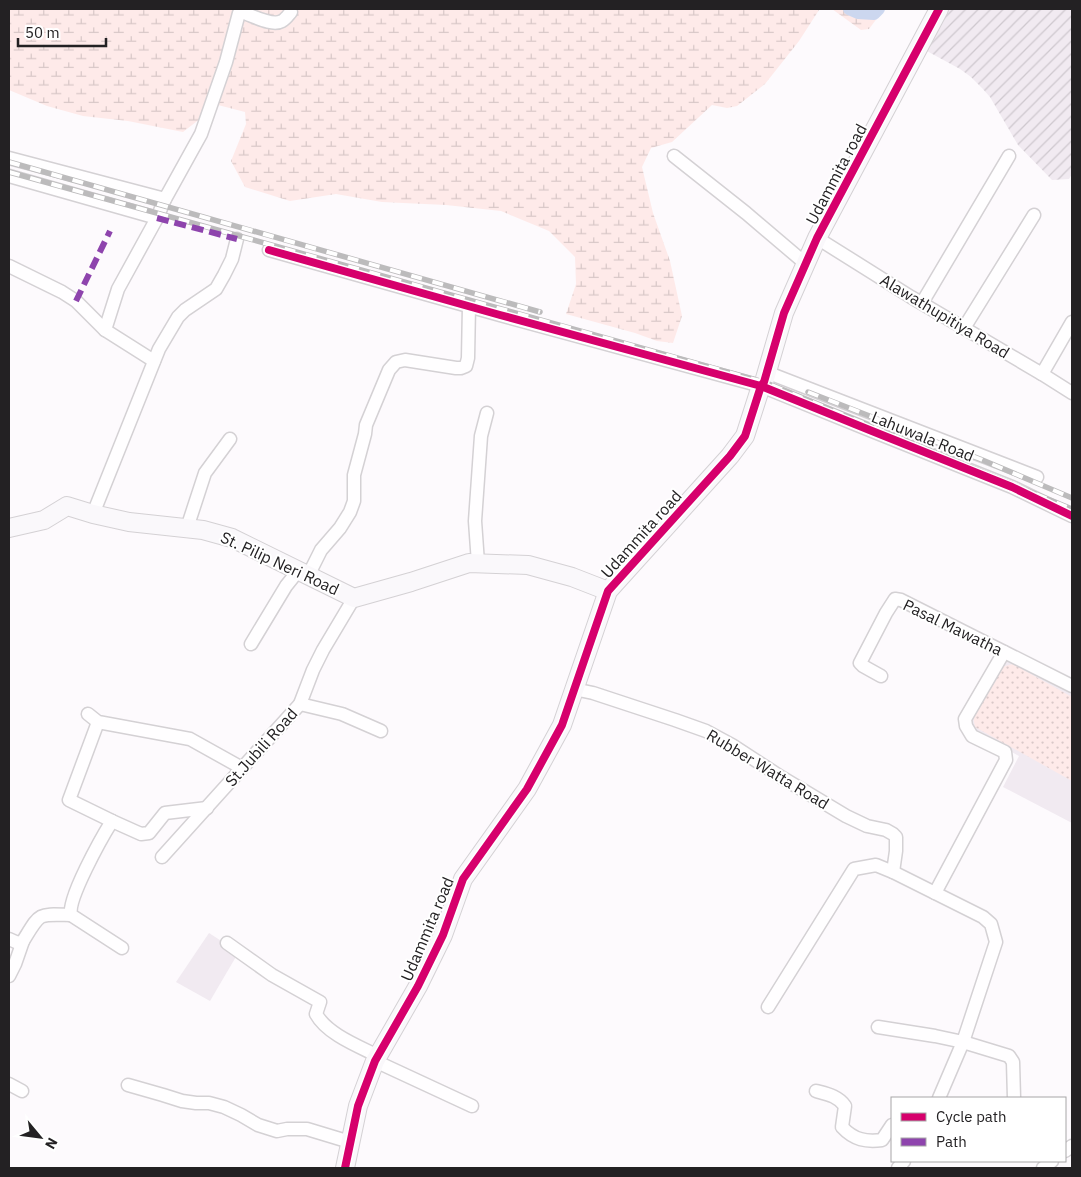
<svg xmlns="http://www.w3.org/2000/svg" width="1081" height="1177" viewBox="0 0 1081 1177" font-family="'IBM Plex Sans',sans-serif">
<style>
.built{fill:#f1eaf1}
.industrial{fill:url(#industrial-furrows)}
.wetland{fill:url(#wetland-marsh)}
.park{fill:url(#park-dots)}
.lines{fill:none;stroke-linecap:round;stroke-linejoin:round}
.canal{stroke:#ccd7ef;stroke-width:12}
.street-casing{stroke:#d4d1d4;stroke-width:15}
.secondary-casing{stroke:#d4d1d4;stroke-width:20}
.street{stroke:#fffeff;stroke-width:12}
.secondary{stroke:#faf8fb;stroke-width:18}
.rail-casing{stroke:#bcbbbc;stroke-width:5.5}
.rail{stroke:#fff;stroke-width:4;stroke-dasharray:11;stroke-linecap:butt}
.quiet{stroke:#8e44ad;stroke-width:6;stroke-dasharray:12 6;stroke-linecap:butt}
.cycleway-casing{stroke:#fff;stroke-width:11}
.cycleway{stroke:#d6006c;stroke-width:8}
.labels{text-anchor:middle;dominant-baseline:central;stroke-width:4;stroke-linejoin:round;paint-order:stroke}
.street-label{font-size:16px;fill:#232123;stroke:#fff}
</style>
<defs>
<pattern id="industrial-furrows" width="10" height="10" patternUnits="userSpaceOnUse" patternTransform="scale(1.25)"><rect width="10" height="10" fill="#f1eaf1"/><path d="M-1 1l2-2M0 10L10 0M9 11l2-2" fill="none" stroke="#cec8ce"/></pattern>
<pattern id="wetland-marsh" width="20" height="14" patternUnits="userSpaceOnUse" patternTransform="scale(1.25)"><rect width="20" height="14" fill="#feeae9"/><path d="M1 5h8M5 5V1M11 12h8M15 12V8" fill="none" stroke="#d9c8c8"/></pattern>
<pattern id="park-dots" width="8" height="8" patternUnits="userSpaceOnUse" patternTransform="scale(1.25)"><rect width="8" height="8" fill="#feeae9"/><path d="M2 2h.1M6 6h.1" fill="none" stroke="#d9c8c8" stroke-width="1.8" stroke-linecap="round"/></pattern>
</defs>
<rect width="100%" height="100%" fill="#fdfafd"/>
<g class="built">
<polygon points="1009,659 1072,691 1072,823 1003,787 1019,756 976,732 970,723 1000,663"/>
<polygon points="209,933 232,948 237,955 210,1001 176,982"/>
</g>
<polygon class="industrial" points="948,9 1072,9 1072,174 1069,179 1052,180 1018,145 990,97 982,88 971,77 960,69 925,50"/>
<g class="wetland">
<polygon points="9,9 830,9 819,10 799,41 765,84 737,106 727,108 712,105 672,142 651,148 642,167 653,213 670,261 682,316 673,343 657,341 635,333 566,314 576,284 575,257 549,231 501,211 446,205 382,202 336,194 290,201 245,187 231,161 246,124 245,112 218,105 183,132 128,121 83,116 47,106 9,90"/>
<polygon points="832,9 884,9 869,29 861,30"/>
</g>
<polygon class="park" points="1013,664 1072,697 1072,781 975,727 973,716 1001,667"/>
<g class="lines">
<polyline class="canal" points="849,9 858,13 874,14 879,9"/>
<g class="street-casing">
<g id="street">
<polyline points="674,156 746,213 806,264"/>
<polyline points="9,158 165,199"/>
<polyline points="9,176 157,218"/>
<polyline points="817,238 911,297 1042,374 1072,393"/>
<polyline points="269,250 500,315 761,386 872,431 1012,487 1072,516"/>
<polyline points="9,266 62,292 76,301 105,330 154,361"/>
<polyline points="922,303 1009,156"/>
<polyline points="964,328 1034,215"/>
<path d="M105 330 118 289 157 218 165 199 201 134 226 62 239 13 241 12C252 15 272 27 282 21 286 19 289 14 291 12"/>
<polyline points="766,372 1037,477"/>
<polyline points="1042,374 1072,322"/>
<polyline points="93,514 159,349 178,317 185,310 216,289 224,275 232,259 237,239"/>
<polyline points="187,528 205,473 230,439"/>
<polyline points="478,563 475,521 481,436 487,413"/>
<polyline points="308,576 321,550 340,528 350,512 354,501 354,475 365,434 366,425 389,370 396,362 405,360 456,368 461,368 466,366 468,358 469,306"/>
<polyline points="251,644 286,586 298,571"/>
<polyline points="881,676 863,666 860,663 886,613 895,599 901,600 1072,686"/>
<polyline points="574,689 593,693 675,720 706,731 732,745 781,777 846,816 867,826 886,830 893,834 896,837 896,851 893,872"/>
<polyline points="300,704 342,714 381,731"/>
<polyline points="88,714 98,722 190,739 242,768"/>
<polyline points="98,722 69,800 112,821"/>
<polyline points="162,857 300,704 313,670 323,650 354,598"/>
<polyline points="935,893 1006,760 1005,752 972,736 966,726 965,719 1004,652"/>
<path d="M9 939 18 943 23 941C41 912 37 914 71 915"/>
<path d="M227 943 272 975 320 1002 316 1014C327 1034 358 1046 378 1056"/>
<path d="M122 948 71 915C67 899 102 837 112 821L141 834 149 833 165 813 207 808"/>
<polyline points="9,976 15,964 23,941"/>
<polyline points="768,1007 854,869 876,865 893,872 983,917 991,924 996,942 963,1042 935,1036 878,1027"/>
<polyline points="375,1061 472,1106"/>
<polyline points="9,1084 22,1091"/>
<polyline points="128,1085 163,1095 182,1101 196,1103 209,1103 224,1107 241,1115 258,1125 277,1131 287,1129 307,1129 350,1142"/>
<path d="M816 1091C827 1094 838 1096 845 1106L842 1127C854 1140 866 1142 882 1140L892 1125"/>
<polyline points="939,1098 963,1042 1009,1056 1013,1062 1014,1098"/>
<polyline points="1065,1151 1072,1146"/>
<polyline points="898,1168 904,1161"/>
<polyline points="1043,1168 1052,1161"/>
</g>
</g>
<g class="secondary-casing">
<g id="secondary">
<polyline points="9,528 44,520 67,506 93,514 129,522 203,530 232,538 354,598 411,582 469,563 528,565 572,577 608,591"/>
<polyline points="345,1168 358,1106 375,1061 418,986 443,935 463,879 527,789 562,725 608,591 730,456 745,436 761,386 764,382 784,313 817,238 939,9"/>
</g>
</g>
<use href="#street" class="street"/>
<use href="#secondary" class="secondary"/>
<g class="rail-casing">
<g id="rail">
<polyline points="9,162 540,312"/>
<polyline points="9,172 764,382 1072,509"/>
<polyline points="808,392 980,459 1072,498"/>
</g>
</g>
<use href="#rail" class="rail"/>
<g class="quiet">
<polyline points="157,218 237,239"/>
<polyline points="76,301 110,231"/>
</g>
<g class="cycleway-casing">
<g id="cycleway">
<polyline points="269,250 500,315 761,386 872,431 1012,487 1072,516"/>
<polyline points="345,1168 358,1106 375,1061 418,986 443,935 463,879 527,789 562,725 608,591 730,456 745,436 761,386 764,382 784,313 817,238 939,9"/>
</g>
</g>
<use href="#cycleway" class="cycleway"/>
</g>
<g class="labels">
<g class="street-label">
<text transform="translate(836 174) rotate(-62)">Udammita road</text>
<text transform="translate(945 316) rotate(31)">Alawathupitiya Road</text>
<text transform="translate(923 436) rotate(22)">Lahuwala Road</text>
<text transform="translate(641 534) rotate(-48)">Udammita road</text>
<text transform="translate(280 563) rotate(25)">St. Pilip Neri Road</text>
<text transform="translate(953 627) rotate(26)">Pasal Mawatha</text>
<text transform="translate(261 747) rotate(-48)">St.Jubili Road</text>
<text transform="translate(768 769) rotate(31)">Rubber Watta Road</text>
<text transform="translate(427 929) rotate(-67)">Udammita road</text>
</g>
</g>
<rect width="1081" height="1177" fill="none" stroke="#232123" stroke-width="20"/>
<rect x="891" y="1097" width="175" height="65" fill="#ffffff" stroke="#a7a6a7"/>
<rect x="901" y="1113" width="25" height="8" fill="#d6006c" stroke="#a7a6a7"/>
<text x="936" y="1122" font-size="15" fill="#232123">Cycle path</text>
<rect x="901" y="1138" width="25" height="8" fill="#8e44ad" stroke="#a7a6a7"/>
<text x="936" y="1147" font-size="15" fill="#232123">Path</text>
<g transform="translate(40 1137) rotate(119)" stroke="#ffffff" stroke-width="4" paint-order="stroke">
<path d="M0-4L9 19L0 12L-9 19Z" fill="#232123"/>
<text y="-8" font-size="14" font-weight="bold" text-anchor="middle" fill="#232123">N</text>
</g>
<path d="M18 38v8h88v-8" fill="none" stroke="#232123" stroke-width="2.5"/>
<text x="25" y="38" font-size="15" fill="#232123" stroke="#ffffff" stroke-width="4" paint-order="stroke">50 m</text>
</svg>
